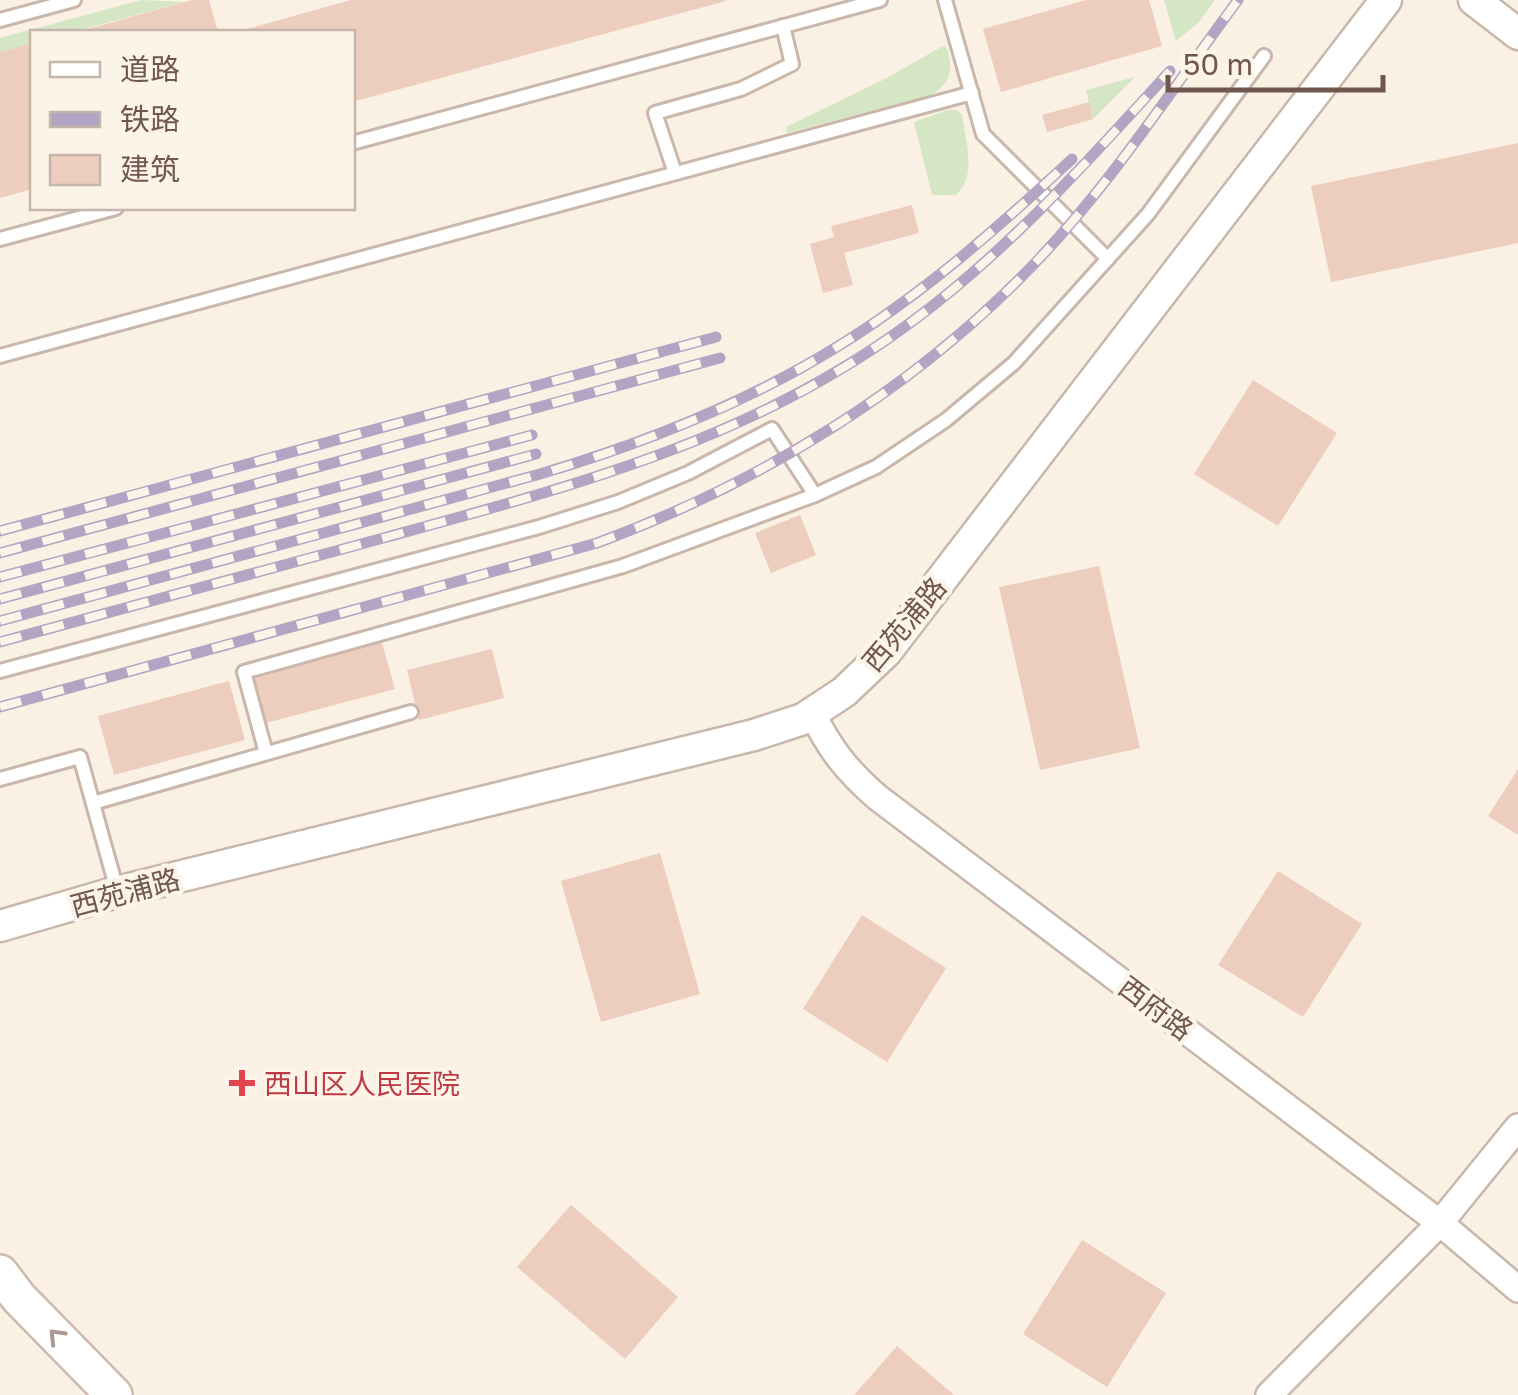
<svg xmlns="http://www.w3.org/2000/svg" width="1518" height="1395" viewBox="0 0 1518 1395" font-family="'Golos Text','Noto Sans SC',sans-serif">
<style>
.green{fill:#d4e6c4}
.building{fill:#edcdbe}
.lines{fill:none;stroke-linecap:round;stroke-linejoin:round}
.service-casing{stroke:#cab7ab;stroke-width:18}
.minor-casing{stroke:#cab7ab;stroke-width:30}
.tertiary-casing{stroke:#cab7ab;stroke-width:35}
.secondary-casing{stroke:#cfb8ac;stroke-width:40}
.service{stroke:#fff;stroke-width:12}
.minor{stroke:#fff;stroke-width:25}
.tertiary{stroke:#fff;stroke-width:30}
.secondary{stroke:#fff;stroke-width:35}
.rail-casing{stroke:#b2a4c2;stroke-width:11}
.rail{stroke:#fdf4e9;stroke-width:8;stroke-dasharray:22;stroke-linecap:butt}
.oneway{stroke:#a99a94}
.health-dot{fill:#e0444e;stroke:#fdf4e9;stroke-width:4}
.labels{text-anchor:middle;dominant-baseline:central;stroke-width:9;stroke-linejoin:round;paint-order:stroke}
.street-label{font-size:28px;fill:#70564c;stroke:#fdf4e9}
.health-label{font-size:28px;fill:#be3a42;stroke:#fdf4e9;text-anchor:start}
</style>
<rect width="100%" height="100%" fill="#faf0e4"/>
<g class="green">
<polygon points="141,0 184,2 73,32 32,32 32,43 0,52 0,38"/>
<polygon points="1164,0 1215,0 1199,22 1176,41"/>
<path d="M943 46 947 48C953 70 952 81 932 95L787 133 786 127 885 79Z"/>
<polygon points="1135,77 1093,119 1086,90"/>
<path d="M948 110H956L962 114C965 140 978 176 956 195H932L914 122Z"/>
</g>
<g class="building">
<polygon points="192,0 209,0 218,32 77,32"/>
<polygon points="351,0 725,0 726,1 352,102 352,32 236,32"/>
<polygon points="1086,0 1149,0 1162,46 1001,92 983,29"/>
<polygon points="32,43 32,189 0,198 0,52"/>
<polygon points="1089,102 1093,119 1047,132 1042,115"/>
<polygon points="1518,143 1518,243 1331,282 1311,186"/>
<polygon points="912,205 919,233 844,253 853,285 823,293 810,244 834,237 831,226"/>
<polygon points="1253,380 1337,433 1278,526 1194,474"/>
<polygon points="800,515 816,555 771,573 755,533"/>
<polygon points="1099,566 1140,748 1040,770 999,587"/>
<polygon points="381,640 395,689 262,724 249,675"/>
<polygon points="492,649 504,698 419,720 407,670"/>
<polygon points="229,681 245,740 114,775 98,716"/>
<polygon points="1518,769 1518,835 1488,816"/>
<polygon points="660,853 700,994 601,1022 561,881"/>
<polygon points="1278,871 1362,924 1303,1017 1218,965"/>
<polygon points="862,915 946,968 887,1062 803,1009"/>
<polygon points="571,1205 678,1297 625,1359 517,1267"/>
<polygon points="1082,1240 1166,1293 1107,1387 1023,1334"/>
<polygon points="897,1346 954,1395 854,1395"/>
</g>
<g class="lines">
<g class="service-casing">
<g id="service">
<polyline points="945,0 983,134 1108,259"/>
<polyline points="0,20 74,0"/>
<polyline points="352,143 880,0"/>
<polyline points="675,173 655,113 741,89 792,64 783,26"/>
<polyline points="0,239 116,208"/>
<polyline points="0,356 972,93"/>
<polyline points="0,671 539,527 618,502 688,473 772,429 815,495"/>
<polyline points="266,753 244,672 623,566 815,495 876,467 946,420 1014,363 1148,214 1264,56"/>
<polyline points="0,779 80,757 117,890"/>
<polyline points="93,803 411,712"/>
</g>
</g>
<g class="minor-casing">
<g id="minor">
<path d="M812 713C830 749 846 770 877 797L1440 1223 1518 1289"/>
<polyline points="1269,1395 1440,1223 1518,1127"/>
</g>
</g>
<g class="tertiary-casing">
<g id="tertiary">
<polyline points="1474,0 1518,34"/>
<polyline points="0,926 117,892 754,735 803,719 844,692 886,652 1386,0"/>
</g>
</g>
<g class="secondary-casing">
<polyline id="secondary" points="0,1273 19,1298 114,1395"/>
</g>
<use href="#service" class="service"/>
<use href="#minor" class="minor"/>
<use href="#tertiary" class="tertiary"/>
<use href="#secondary" class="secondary"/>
<g class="rail-casing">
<g id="rail">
<polyline points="0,531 716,337"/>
<polyline points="0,553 720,358"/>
<polyline points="0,577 532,435"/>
<polyline points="0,599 536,454"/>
<path d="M0 621 540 474C645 443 747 403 840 345 924 293 1000 226 1072 159"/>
<path d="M0 642C129 607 258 572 387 537 573 486 752 440 910 323 1008 251 1088 161 1170 71"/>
<path d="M0 707 597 543C760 483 913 390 1034 264 1111 184 1172 89 1238 0"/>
</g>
</g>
<use href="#rail" class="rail"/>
</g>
<defs><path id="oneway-chevron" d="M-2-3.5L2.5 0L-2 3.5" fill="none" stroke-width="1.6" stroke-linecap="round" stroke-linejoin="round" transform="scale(2.5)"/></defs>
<use class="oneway" href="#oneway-chevron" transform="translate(56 1336) rotate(-134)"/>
<path class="health-dot" d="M237 1068h10v10h10v10h-10v10h-10v-10h-10v-10h10z"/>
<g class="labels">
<g class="street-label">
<text transform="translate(904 624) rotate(-50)">西苑浦路</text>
<text transform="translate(125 892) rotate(-15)">西苑浦路</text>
<text transform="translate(1156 1008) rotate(37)">西府路</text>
</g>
<g class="health-label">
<text x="264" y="1083">西山区人民医院</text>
</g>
</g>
<rect x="30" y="30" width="325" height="180" fill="#fdf4e9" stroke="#c5b5aa" stroke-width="2.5"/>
<rect x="50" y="62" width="50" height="15" fill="#ffffff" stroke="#c5b5aa" stroke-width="2.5"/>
<text x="120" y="80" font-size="30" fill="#70564c">道路</text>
<rect x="50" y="112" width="50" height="15" fill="#b2a4c2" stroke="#c5b5aa" stroke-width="2.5"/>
<text x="120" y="130" font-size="30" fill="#70564c">铁路</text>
<rect x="50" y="155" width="50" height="30" fill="#edcdbe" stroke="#c5b5aa" stroke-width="2.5"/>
<text x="120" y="180" font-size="30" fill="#70564c">建筑</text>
<path d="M1168 75v15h215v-15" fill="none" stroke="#70564c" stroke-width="5"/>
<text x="1183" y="75" font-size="30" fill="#70564c" stroke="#fdf4e9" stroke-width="8" paint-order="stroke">50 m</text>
</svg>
